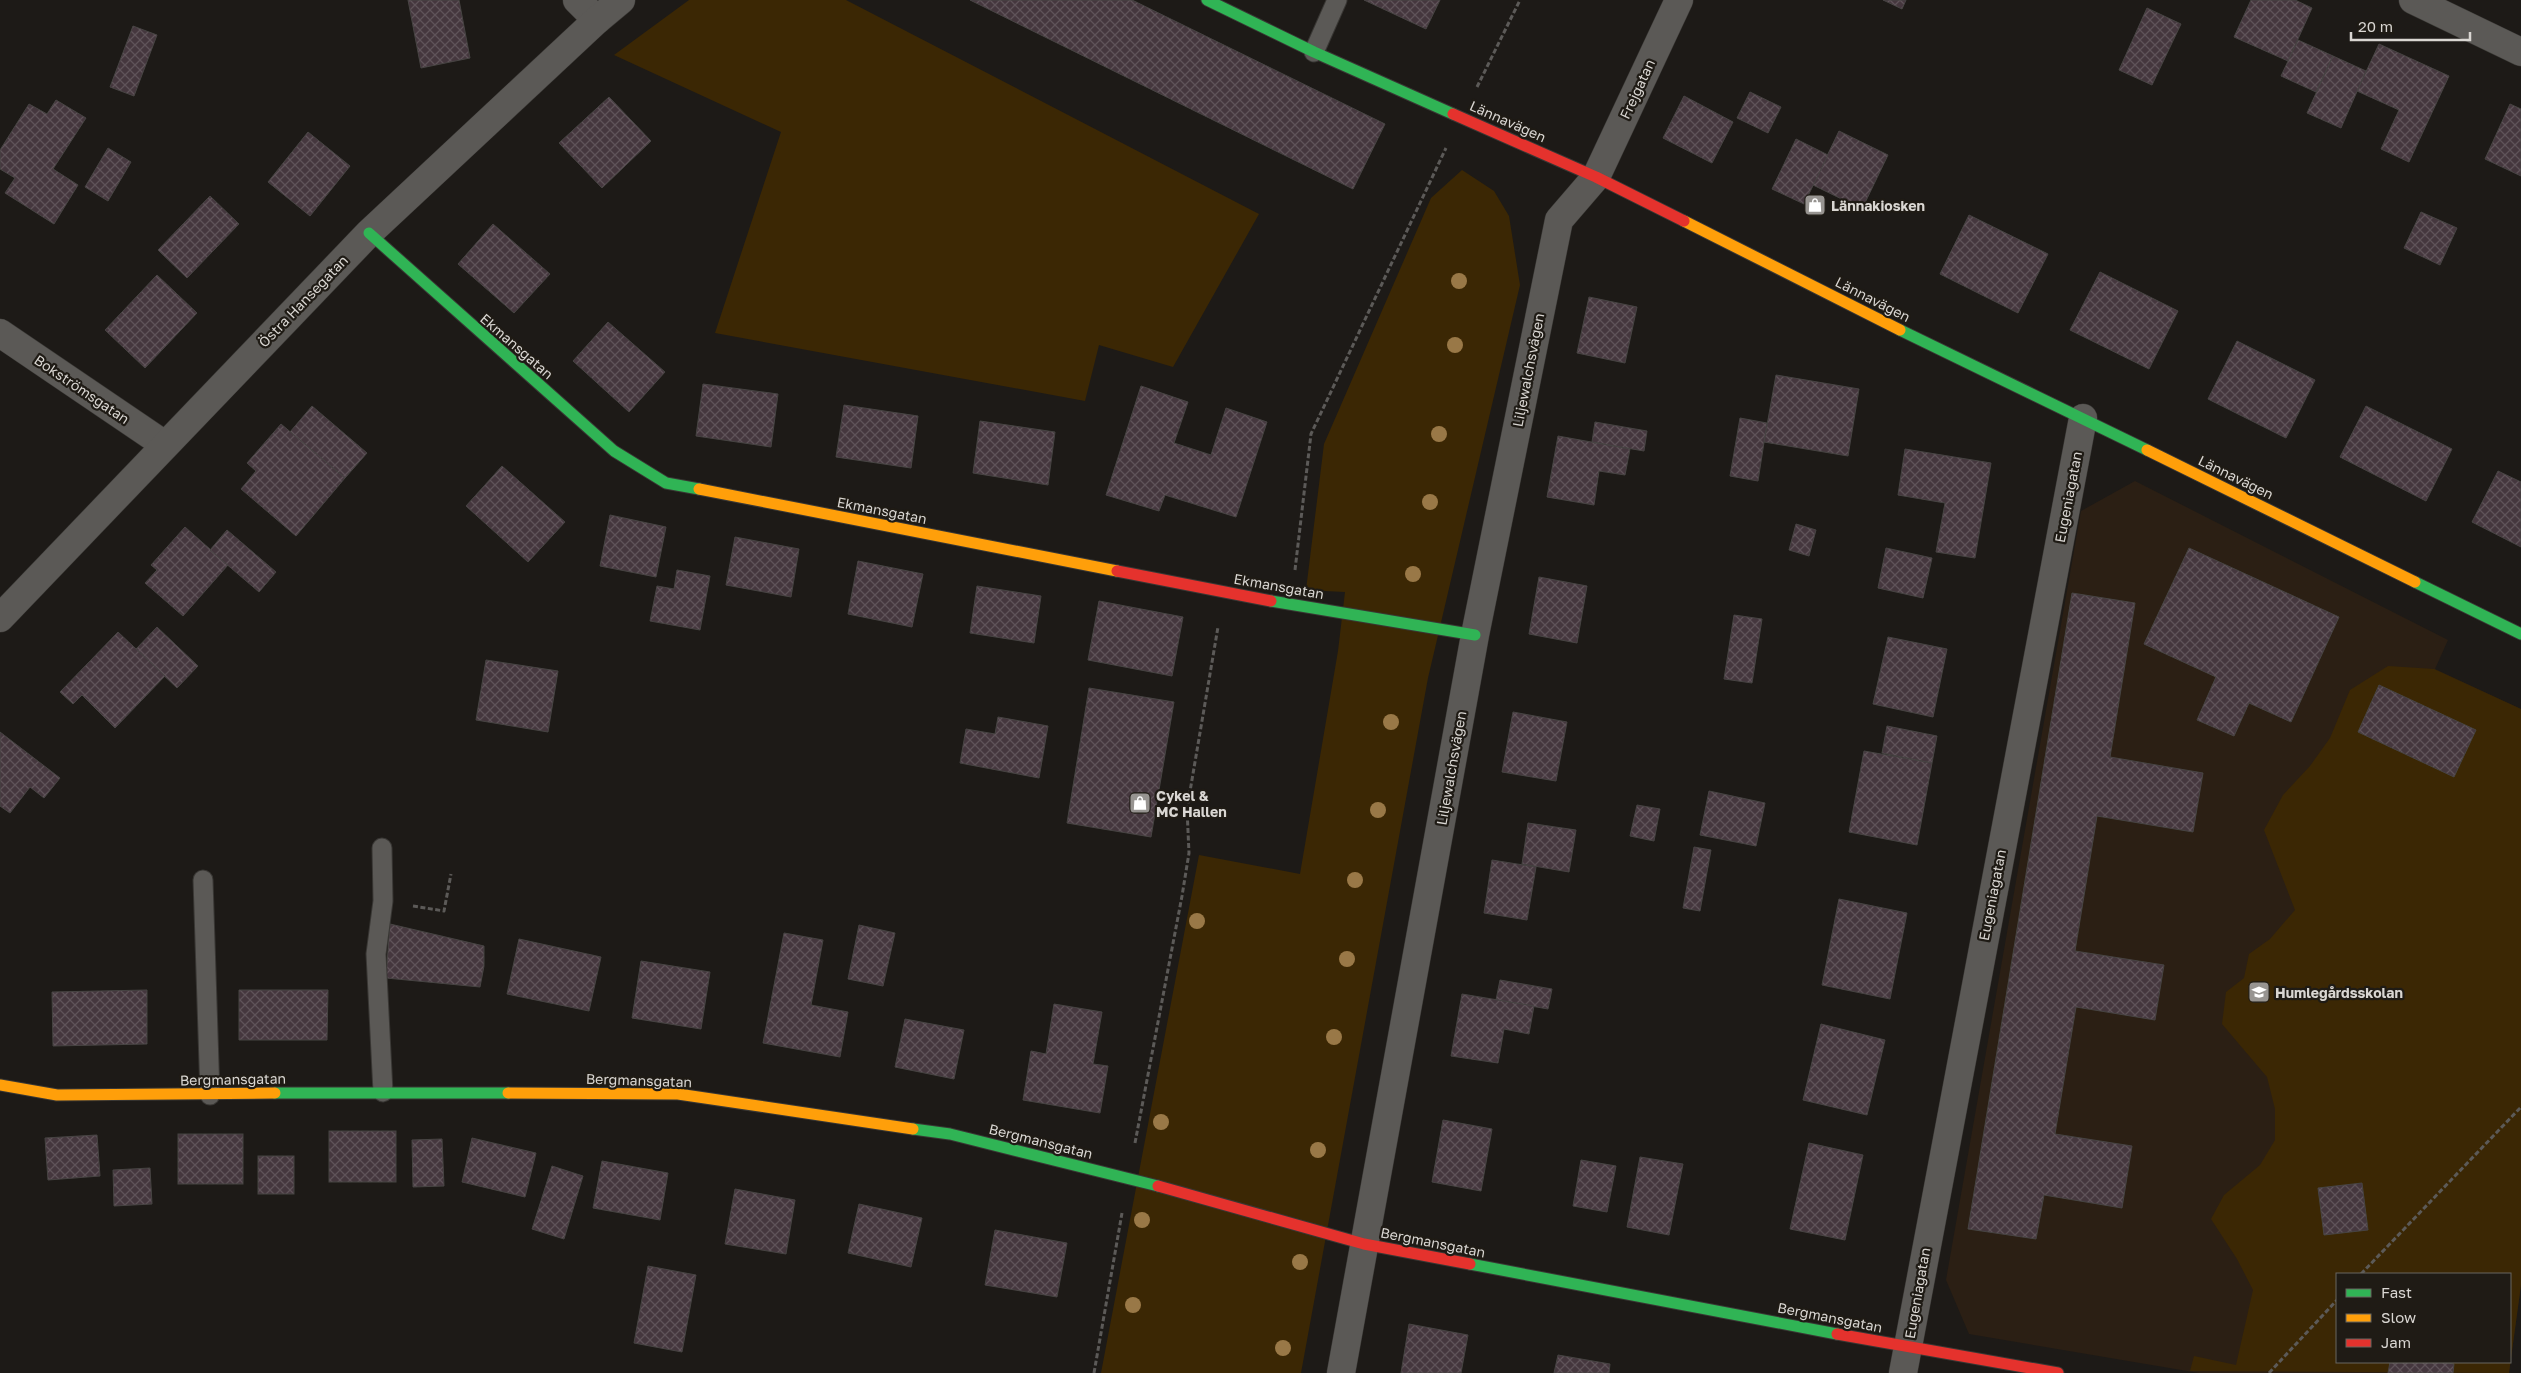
<svg xmlns="http://www.w3.org/2000/svg" width="2521" height="1373" viewBox="0 0 2521 1373" font-family="'Golos Text',sans-serif">
<style>
.education{fill:#2b1f14;fill-rule:evenodd}
.green{fill:#3b2704;fill-rule:evenodd}
.building{fill:url(#building-cross-hatch);stroke:#474443}
.lines{fill:none;stroke-linecap:round;stroke-linejoin:round}
.lane-casing{stroke:#393734;stroke-width:21}
.street-casing{stroke:#393734;stroke-width:29}
.fast-casing{stroke:#393734;stroke-width:13}
.slow-casing{stroke:#393734;stroke-width:13}
.jam-casing{stroke:#393734;stroke-width:13}
.path{stroke:#5c5a58;stroke-width:3;stroke-dasharray:5 2.5;stroke-linecap:butt}
.lane{stroke:#5b5956;stroke-width:19}
.street{stroke:#5b5956;stroke-width:28}
.fast{stroke:#30b455;stroke-width:11}
.slow{stroke:#ff9f0a;stroke-width:11}
.jam{stroke:#e5322d;stroke-width:11}
.tree{fill:#997847}
.labels{text-anchor:middle;dominant-baseline:central;stroke-width:4.5;stroke-linejoin:round;paint-order:stroke}
.street-label{font-size:14px;fill:#d9d6d2;stroke:#1f1b15}
.poi-label{font-size:14px;font-weight:bold;fill:#d9d6d2;stroke:#1f1b15;text-anchor:start}
</style>
<defs>
<pattern id="building-cross-hatch" width="8" height="8" patternUnits="userSpaceOnUse" patternTransform="scale(1.25)"><rect width="8" height="8" fill="#45373e"/><path d="M0 0l8 8M0 8l8-8" fill="none" stroke="#5f5359"/></pattern>
</defs>
<rect width="100%" height="100%" fill="#1d1a17"/>
<path class="education" d="M2135 481 2448 640 2435 669 2521 709V1285L2509 1373H2199L1969 1334 1946 1280 2081 511ZM2337 1274H2510V1362H2337Z"/>
<g class="green">
<polygon points="689,0 846,0 1259,214 1173,367 1099,345 1085,401 715,333 781,132 614,55"/>
<polygon points="1462,170 1494,191 1509,216 1520,285 1428,678 1301,1373 1101,1373 1199,855 1300,874 1338,651 1345,592 1306,590 1324,444 1431,198"/>
<path d="M2388 666 2434 669 2521 709V1285L2509 1373 2190 1371 2194 1356 2236 1365 2253 1290 2237 1259 2211 1219 2224 1195 2260 1165 2275 1140V1109L2267 1077 2222 1024 2226 992 2244 978 2249 954 2270 939 2295 910 2264 830 2283 795 2310 766 2330 738 2350 690ZM2337 1274H2510V1362H2337Z"/>
</g>
<g class="building">
<polygon points="408,0 459,0 470,58 421,68"/>
<polygon points="970,0 1132,0 1385,124 1353,189"/>
<polygon points="1364,0 1440,0 1426,29"/>
<polygon points="1883,0 1906,0 1902,9"/>
<polygon points="2251,0 2295,0 2312,8 2288,61 2234,37"/>
<polygon points="2147,8 2181,24 2152,85 2119,70"/>
<polygon points="133,26 157,35 134,96 110,87"/>
<polygon points="2298,40 2333,56 2316,92 2281,76"/>
<polygon points="2379,44 2449,76 2409,162 2381,149 2399,110 2357,91"/>
<polygon points="2333,56 2366,71 2341,128 2307,113"/>
<polygon points="1750,92 1781,107 1768,133 1737,118"/>
<polygon points="1684,96 1733,122 1712,163 1663,138"/>
<polygon points="609,97 651,141 602,188 559,143"/>
<polygon points="56,100 86,118 53,169 78,185 54,224 5,193 15,178 0,169 0,150 29,104 47,114"/>
<polygon points="2510,104 2521,109 2521,176 2485,159"/>
<polygon points="1839,131 1888,155 1862,209 1813,185"/>
<polygon points="308,132 350,166 310,216 268,182"/>
<polygon points="1796,139 1828,155 1804,204 1772,189"/>
<polygon points="108,148 131,162 108,201 85,187"/>
<polygon points="210,196 239,224 187,278 158,250"/>
<polygon points="2421,212 2457,228 2440,265 2404,248"/>
<polygon points="1969,215 2048,254 2018,313 1940,274"/>
<polygon points="493,224 550,274 514,313 458,264"/>
<polygon points="2100,272 2178,311 2149,369 2070,330"/>
<polygon points="157,275 197,313 145,368 105,330"/>
<polygon points="1589,297 1637,307 1625,363 1577,353"/>
<polygon points="608,322 665,372 629,412 573,361"/>
<polygon points="2237,341 2315,380 2286,438 2208,399"/>
<polygon points="1776,375 1859,389 1848,456 1764,442"/>
<polygon points="703,384 778,394 771,447 696,436"/>
<polygon points="1141,386 1188,402 1174,443 1211,455 1226,408 1267,422 1236,517 1165,495 1159,511 1106,495"/>
<polygon points="844,405 918,416 911,468 836,457"/>
<polygon points="312,406 367,453 345,478 290,432"/>
<polygon points="2366,406 2452,449 2426,501 2340,457"/>
<polygon points="1740,418 1767,423 1758,481 1730,476"/>
<polygon points="980,421 1055,432 1048,485 973,473"/>
<polygon points="1595,422 1647,431 1644,451 1592,442"/>
<polygon points="281,424 345,478 296,536 241,489 256,471 247,463"/>
<polygon points="1558,436 1630,449 1625,475 1599,471 1594,505 1547,497"/>
<polygon points="1905,449 1991,463 1975,558 1936,552 1945,503 1898,495"/>
<polygon points="502,466 565,522 528,562 466,506"/>
<polygon points="2498,471 2521,482 2521,547 2472,522"/>
<polygon points="610,515 666,527 656,577 600,566"/>
<polygon points="1796,524 1816,530 1809,556 1789,550"/>
<polygon points="185,527 228,565 183,616 145,583 157,570 151,565"/>
<polygon points="227,530 276,572 259,592 210,550"/>
<polygon points="735,537 799,549 791,597 726,585"/>
<polygon points="1886,548 1932,558 1923,598 1878,588"/>
<polygon points="2189,548 2339,617 2291,722 2249,703 2234,736 2197,720 2216,677 2144,644"/>
<polygon points="858,561 923,574 912,627 848,614"/>
<polygon points="677,570 710,576 700,630 650,621 657,586 674,589"/>
<polygon points="1539,577 1587,586 1577,643 1529,634"/>
<polygon points="977,586 1041,596 1034,643 970,633"/>
<polygon points="2072,593 2135,603 2110,757 2203,773 2193,832 2097,816 2075,951 2164,965 2155,1020 2076,1007 2055,1134 2132,1146 2122,1208 2044,1195 2036,1239 1968,1229"/>
<polygon points="1099,601 1183,617 1172,676 1088,660"/>
<polygon points="1734,615 1762,619 1752,683 1724,679"/>
<polygon points="157,627 198,666 177,688 136,649"/>
<polygon points="118,632 165,676 115,728 82,695 73,704 60,692"/>
<polygon points="1888,637 1947,649 1933,717 1873,704"/>
<polygon points="486,660 558,671 548,732 476,720"/>
<polygon points="2379,685 2476,730 2454,777 2358,732"/>
<polygon points="1089,688 1174,702 1151,837 1067,823"/>
<polygon points="1513,712 1567,722 1556,781 1502,772"/>
<polygon points="998,717 1048,726 1039,778 960,763 966,729 995,734"/>
<polygon points="1887,726 1937,736 1932,763 1882,753"/>
<polygon points="0,732 60,778 44,798 30,787 10,813 0,806"/>
<polygon points="1864,751 1932,763 1917,845 1849,832"/>
<polygon points="1709,791 1765,803 1756,846 1700,835"/>
<polygon points="1637,805 1660,809 1654,841 1630,836"/>
<polygon points="1528,823 1576,830 1569,872 1522,864"/>
<polygon points="1694,847 1711,850 1700,911 1683,908"/>
<polygon points="1492,860 1536,867 1527,920 1484,913"/>
<polygon points="1839,899 1907,913 1890,999 1822,985"/>
<polygon points="390,924 484,946 484,966 480,987 386,978"/>
<polygon points="859,925 895,933 883,986 848,979"/>
<polygon points="784,933 823,940 811,1005 848,1012 840,1057 763,1043"/>
<polygon points="519,939 601,957 589,1011 507,994"/>
<polygon points="641,961 710,972 701,1029 632,1018"/>
<polygon points="1500,980 1552,989 1548,1009 1496,1000"/>
<polygon points="147,990 147,1044 53,1046 52,992"/>
<polygon points="239,990 328,990 327,1040 239,1040"/>
<polygon points="1462,994 1534,1006 1529,1034 1504,1029 1498,1063 1451,1056"/>
<polygon points="1054,1004 1102,1012 1093,1064 1108,1066 1100,1113 1023,1100 1031,1051 1046,1054"/>
<polygon points="905,1019 964,1030 954,1079 895,1067"/>
<polygon points="1821,1024 1885,1040 1867,1115 1803,1100"/>
<polygon points="1443,1120 1492,1129 1481,1191 1432,1182"/>
<rect x="329" y="1131" width="67" height="51"/>
<rect x="178" y="1134" width="65" height="50"/>
<polygon points="97,1135 100,1176 48,1180 45,1138"/>
<polygon points="472,1138 536,1153 525,1197 462,1182"/>
<polygon points="442,1139 444,1186 413,1187 412,1140"/>
<polygon points="1809,1143 1863,1155 1845,1240 1790,1229"/>
<rect x="258" y="1156" width="36" height="38"/>
<polygon points="1640,1157 1683,1164 1669,1235 1627,1227"/>
<polygon points="1581,1160 1616,1166 1607,1212 1573,1206"/>
<polygon points="602,1161 668,1173 660,1220 593,1208"/>
<polygon points="552,1166 583,1176 564,1239 532,1229"/>
<polygon points="150,1168 152,1204 114,1206 113,1170"/>
<polygon points="2362,1183 2368,1230 2324,1235 2318,1188"/>
<polygon points="735,1189 795,1200 786,1254 725,1244"/>
<polygon points="859,1204 922,1218 911,1267 848,1253"/>
<polygon points="995,1230 1067,1243 1057,1297 985,1285"/>
<polygon points="648,1266 696,1275 682,1352 634,1343"/>
<polygon points="1409,1324 1468,1335 1461,1373 1401,1373"/>
<polygon points="1558,1355 1610,1364 1609,1373 1554,1373"/>
<polygon points="2390,1362 2440,1362 2454,1364 2453,1373 2388,1373"/>
</g>
<g class="lines">
<g class="lane-casing">
<g id="lane">
<polyline points="1314,52 1337,0"/>
<polyline points="382,848 383,901 376,954 383,1092"/>
<polyline points="203,880 210,1095"/>
</g>
</g>
<g class="street-casing">
<g id="street">
<polyline points="577,0 597,20"/>
<polyline points="2413,0 2521,52"/>
<polyline points="0,333 165,445"/>
<polyline points="0,618 369,233 597,20 621,0"/>
<polyline points="1341,1373 1475,635 1559,220 1596,177 1679,0"/>
<polyline points="1903,1373 2083,418"/>
</g>
</g>
<g class="fast-casing">
<g id="fast">
<polyline points="1207,0 1314,52 1453,114"/>
<polyline points="369,233 614,451 666,483 699,489"/>
<polyline points="1900,330 2147,450"/>
<polyline points="2415,582 2521,634"/>
<polyline points="1271,601 1475,635"/>
<polyline points="275,1093 508,1093"/>
<polyline points="913,1129 950,1134 1158,1186"/>
<polyline points="1470,1264 1837,1334"/>
</g>
</g>
<g class="slow-casing">
<g id="slow">
<polyline points="1684,221 1900,330"/>
<polyline points="2147,450 2415,582"/>
<polyline points="699,489 1117,571"/>
<polyline points="0,1085 57,1095 275,1093"/>
<polyline points="508,1093 678,1094 913,1129"/>
</g>
</g>
<g class="jam-casing">
<g id="jam">
<polyline points="1453,114 1596,177 1684,221"/>
<polyline points="1117,571 1271,601"/>
<polyline points="1158,1186 1364,1244 1470,1264"/>
<polyline points="1837,1334 2058,1373"/>
</g>
</g>
<g class="path">
<polyline points="1477,87 1520,0"/>
<polyline points="1295,570 1311,434 1446,148"/>
<polyline points="413,906 444,911 451,874"/>
<polyline points="1135,1143 1182,896 1189,853 1187,809 1218,627"/>
<polyline points="2361,1274 2521,1107"/>
<polyline points="1094,1373 1122,1213"/>
<polyline points="2269,1373 2337,1300"/>
</g>
<use href="#lane" class="lane"/>
<use href="#street" class="street"/>
<use href="#fast" class="fast"/>
<use href="#slow" class="slow"/>
<use href="#jam" class="jam"/>
</g>
<g class="tree">
<circle cx="1459" cy="281" r="8"/>
<circle cx="1455" cy="345" r="8"/>
<circle cx="1439" cy="434" r="8"/>
<circle cx="1430" cy="502" r="8"/>
<circle cx="1413" cy="574" r="8"/>
<circle cx="1391" cy="722" r="8"/>
<circle cx="1378" cy="810" r="8"/>
<circle cx="1355" cy="880" r="8"/>
<circle cx="1197" cy="921" r="8"/>
<circle cx="1347" cy="959" r="8"/>
<circle cx="1334" cy="1037" r="8"/>
<circle cx="1161" cy="1122" r="8"/>
<circle cx="1318" cy="1150" r="8"/>
<circle cx="1142" cy="1220" r="8"/>
<circle cx="1300" cy="1262" r="8"/>
<circle cx="1133" cy="1305" r="8"/>
<circle cx="1283" cy="1348" r="8"/>
</g>
<defs>
<g id="shop-square" transform="scale(1.125)"><rect x="-9" y="-9" width="18" height="18" rx="4" fill="#979491" stroke="#1f1b15"/><path d="M-5-2.5h2.3a2.7 3.5 0 0 1 5.4 0H5L5.5 6h-11ZM-1.5-2.5h3a1.5 2.3 0 0 0-3 0Z" fill="#fff"/></g>
<g id="school-square" transform="scale(1.125)"><rect x="-9" y="-9" width="18" height="18" rx="4" fill="#979491" stroke="#1f1b15"/><path d="M0-5L7-2L0 1L-7-2ZM-4 1L0 2.5L4 1V4Q0 6-4 4Z" fill="#fff"/></g>
</defs>
<g fill-rule="evenodd">
<use href="#shop-square" x="1815" y="205"/>
<use href="#shop-square" x="1140" y="803"/>
<use href="#school-square" x="2259" y="992"/>
</g>
<g class="labels">
<g class="street-label">
<text transform="translate(1637 89) rotate(-65)">Frejgatan</text>
<text transform="translate(1508 121) rotate(24)">Lännavägen</text>
<text transform="translate(1873 299) rotate(27)">Lännavägen</text>
<text transform="translate(303 301) rotate(-46)">Östra Hansegatan</text>
<text transform="translate(517 346) rotate(41)">Ekmansgatan</text>
<text transform="translate(1528 370) rotate(-79)">Liljewalchsvägen</text>
<text transform="translate(82 389) rotate(34)">Bokströmsgatan</text>
<text transform="translate(2236 477) rotate(26)">Lännavägen</text>
<text transform="translate(2068 497) rotate(-79)">Eugeniagatan</text>
<text transform="translate(882 510) rotate(11)">Ekmansgatan</text>
<text transform="translate(1279 586) rotate(10)">Ekmansgatan</text>
<text transform="translate(1451 768) rotate(-80)">Liljewalchsvägen</text>
<text transform="translate(1992 895) rotate(-79)">Eugeniagatan</text>
<text transform="translate(233 1079) rotate(-1)">Bergmansgatan</text>
<text transform="translate(639 1080) rotate(2)">Bergmansgatan</text>
<text transform="translate(1041 1141) rotate(14)">Bergmansgatan</text>
<text transform="translate(1433 1242) rotate(11)">Bergmansgatan</text>
<text transform="translate(1917 1293) rotate(-80)">Eugeniagatan</text>
<text transform="translate(1830 1317) rotate(11)">Bergmansgatan</text>
</g>
<g class="poi-label">
<text x="1831" y="205">Lännakiosken</text>
<text x="1156" y="795">Cykel &amp;<tspan x="1156" dy="16">MC Hallen</tspan></text>
<text x="2275" y="992">Humlegårdsskolan</text>
</g>
</g>
<rect x="2336" y="1273" width="175" height="90" fill="#1f1b15" stroke="#696661"/>
<rect x="2346" y="1289" width="25" height="8" fill="#30b455" stroke="#696661"/>
<text x="2381" y="1298" font-size="15" fill="#d9d6d2">Fast</text>
<rect x="2346" y="1314" width="25" height="8" fill="#ff9f0a" stroke="#696661"/>
<text x="2381" y="1323" font-size="15" fill="#d9d6d2">Slow</text>
<rect x="2346" y="1339" width="25" height="8" fill="#e5322d" stroke="#696661"/>
<text x="2381" y="1348" font-size="15" fill="#d9d6d2">Jam</text>
<path d="M2351 32v8h119v-8" fill="none" stroke="#d9d6d2" stroke-width="2.5"/>
<text x="2358" y="32" font-size="15" fill="#d9d6d2" stroke="#1f1b15" stroke-width="4" paint-order="stroke">20 m</text>
</svg>
